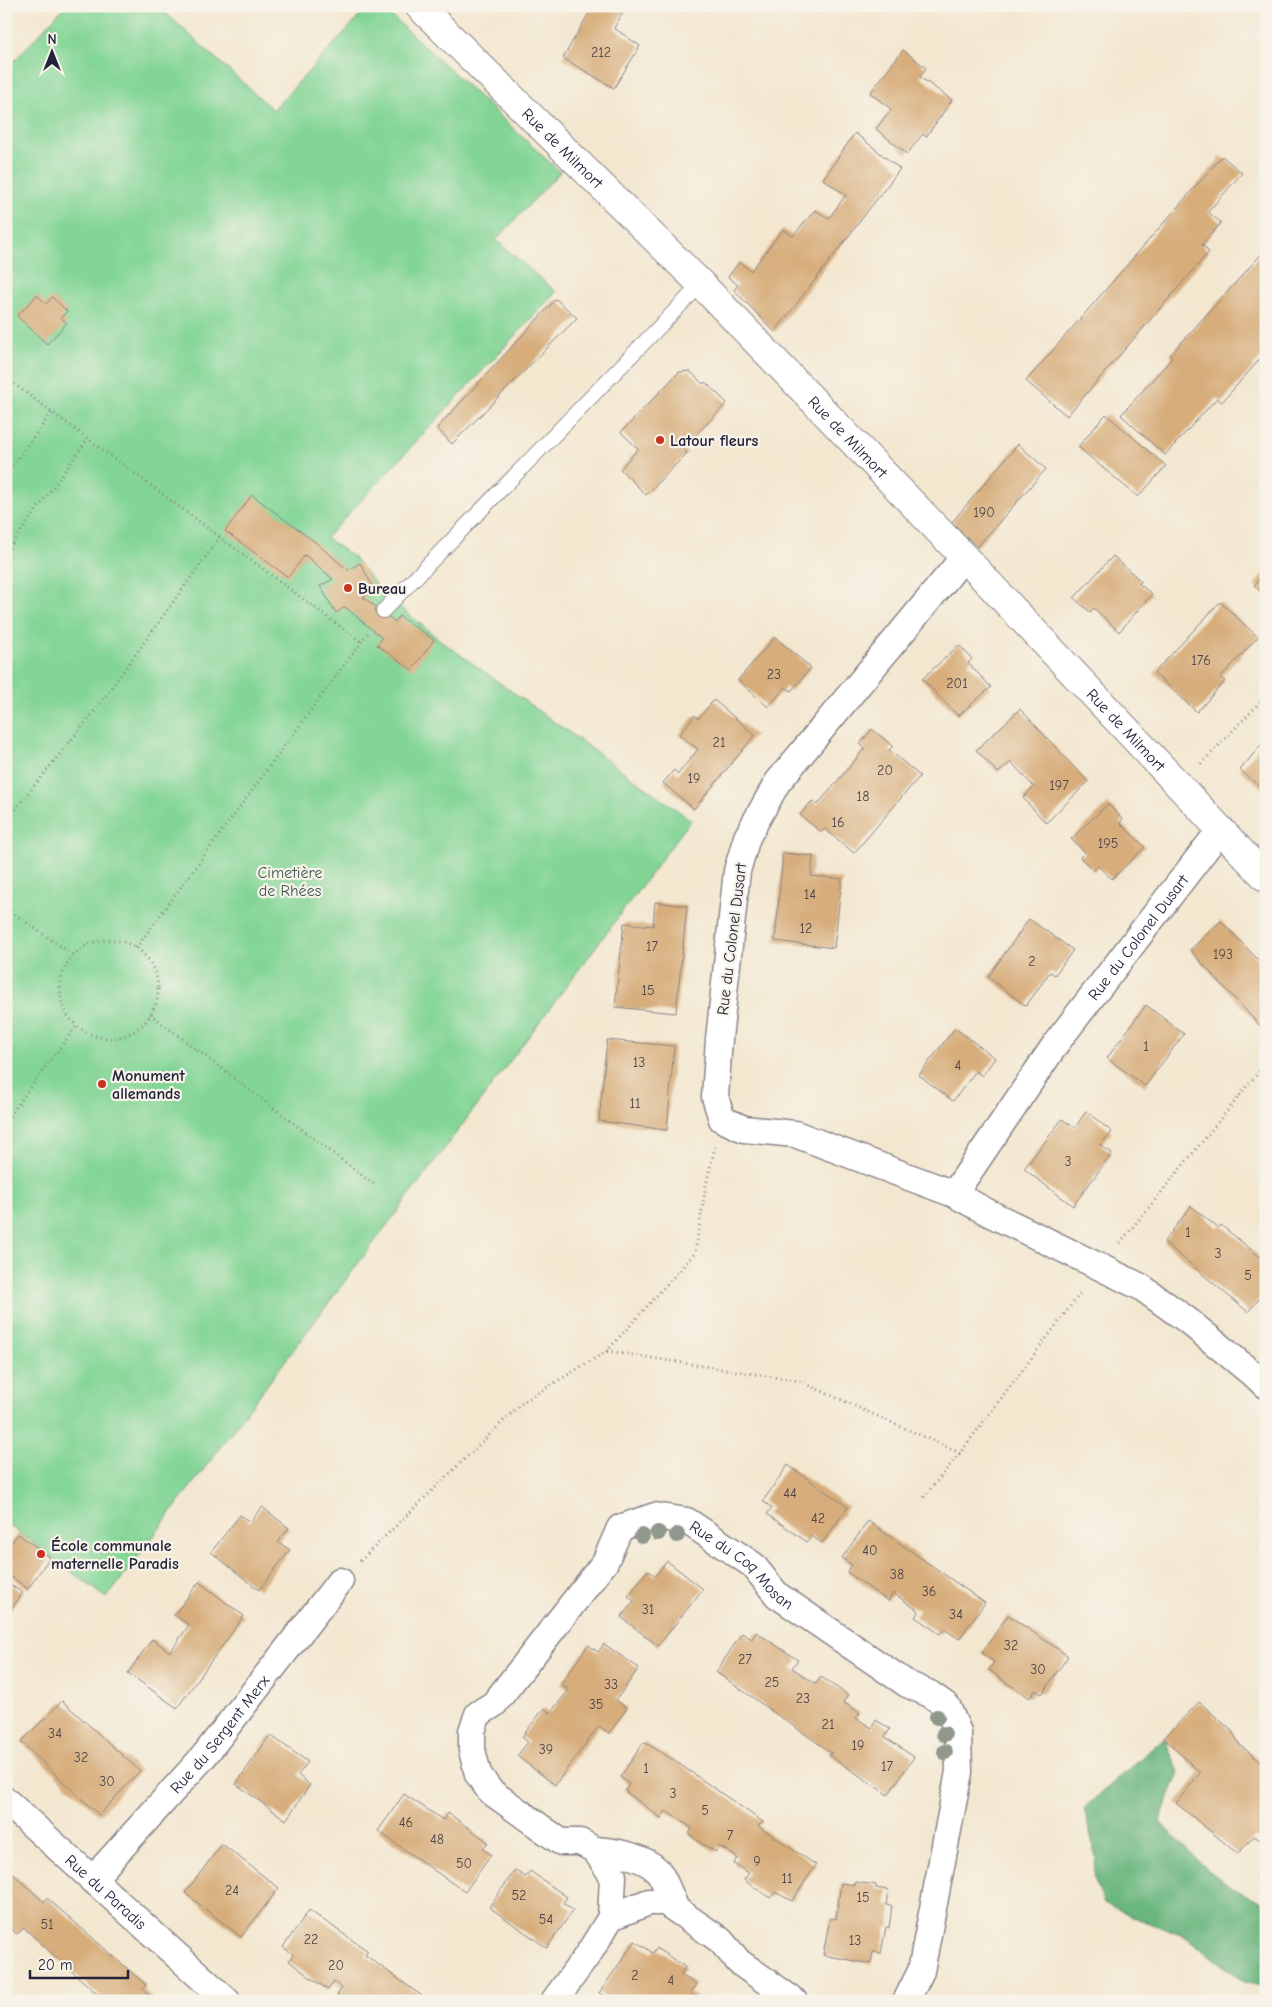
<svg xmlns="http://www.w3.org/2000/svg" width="1272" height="2007" viewBox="0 0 1272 2007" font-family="'Comic Neue',sans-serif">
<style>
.green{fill:#83d596;stroke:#527c68}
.forest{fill:#6ab67f;stroke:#466c5d}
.building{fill:#d7ad7b}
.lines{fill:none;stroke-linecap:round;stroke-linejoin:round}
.lane-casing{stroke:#8a8486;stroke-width:16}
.street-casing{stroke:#8a8486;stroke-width:29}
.secondary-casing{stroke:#8a8486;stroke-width:30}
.path{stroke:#8a8486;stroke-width:3;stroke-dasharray:1 4;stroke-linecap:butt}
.lane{stroke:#fff;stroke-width:14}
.street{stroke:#fff;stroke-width:26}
.secondary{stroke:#fff;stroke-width:28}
.tree{fill:#90988d}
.poi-dot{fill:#c8321e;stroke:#f7f3e8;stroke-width:2}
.labels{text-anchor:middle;stroke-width:4.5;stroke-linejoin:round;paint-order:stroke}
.number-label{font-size:14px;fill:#4f454b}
.street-label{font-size:16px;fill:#22223b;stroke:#f7f3e8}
.poi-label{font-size:16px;font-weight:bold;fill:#22223b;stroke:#f7f3e8;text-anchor:start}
.park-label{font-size:16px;fill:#3f5856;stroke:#f7f3e8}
</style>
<rect width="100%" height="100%" fill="#f7f3e8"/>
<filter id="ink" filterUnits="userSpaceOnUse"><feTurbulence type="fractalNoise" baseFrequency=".02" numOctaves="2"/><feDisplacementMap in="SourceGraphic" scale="10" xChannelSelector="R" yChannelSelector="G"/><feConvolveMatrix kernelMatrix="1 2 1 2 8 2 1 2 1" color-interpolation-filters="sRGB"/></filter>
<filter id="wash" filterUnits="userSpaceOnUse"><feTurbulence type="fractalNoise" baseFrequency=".0096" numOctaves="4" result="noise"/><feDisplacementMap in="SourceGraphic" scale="20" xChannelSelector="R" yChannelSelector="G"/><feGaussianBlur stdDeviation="1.12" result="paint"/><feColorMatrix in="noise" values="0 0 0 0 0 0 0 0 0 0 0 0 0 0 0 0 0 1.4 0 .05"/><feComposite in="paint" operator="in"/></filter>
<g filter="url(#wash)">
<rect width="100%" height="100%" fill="#f3e7d0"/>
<polygon class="green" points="65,6 163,6 161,9 273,110 369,6 381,6 560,172 496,240 556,292 326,538 353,557 382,592 437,638 691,820 107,1598 6,1523 6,70"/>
<polygon class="forest" points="1164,1738 1179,1772 1159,1822 1208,1870 1231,1887 1266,1905 1266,1984 1262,1986 1244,1982 1186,1937 1141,1920 1104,1903 1094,1878 1096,1858 1084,1808"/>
<g id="blocks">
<g class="building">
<polygon points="593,6 627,6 614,28 640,46 614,88 563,58"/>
<polygon points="903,50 926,68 920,77 952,100 926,137 923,134 907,154 876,129 891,109 870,93"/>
<polygon points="855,133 900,169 775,332 734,290 738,285 728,277 739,262 751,271 783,229 793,236 815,210 829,218 846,195 823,179"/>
<polygon points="1222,156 1242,173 1208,212 1221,223 1202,245 1209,252 1067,416 1026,381"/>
<polygon points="1266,249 1266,352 1222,402 1217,398 1165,455 1121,415 1172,358 1170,355"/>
<polygon points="37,295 46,304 52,297 67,311 61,318 67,323 47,344 17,316"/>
<polygon points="556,299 577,318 452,444 437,428"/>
<polygon points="690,371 703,384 705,382 727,403 683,448 687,453 646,495 620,469 638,449 621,432 679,372"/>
<polygon points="1106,414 1166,466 1138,497 1078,447"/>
<polygon points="1018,444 1046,469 977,547 952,522"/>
<polygon points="252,495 315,542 348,570 360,563 375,590 363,597 395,622 399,616 434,640 412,670 377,645 382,638 345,607 336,613 320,586 333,579 305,555 288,577 225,531"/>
<polygon points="1113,556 1141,581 1139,584 1152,594 1119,632 1094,608 1090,612 1074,598"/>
<polygon points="1266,572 1266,596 1254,585"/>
<polygon points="1220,602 1258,637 1220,678 1225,681 1197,712 1154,673"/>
<polygon points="775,637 811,668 791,691 786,687 768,707 738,680"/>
<polygon points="959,645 972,659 968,663 991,687 958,716 922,679"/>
<polygon points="714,700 755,735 694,809 663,783 674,770 678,774 698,749 679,735 695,715 698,719"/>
<polygon points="1020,709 1088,782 1046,823 1023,798 1034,787 1011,762 998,773 976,750"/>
<polygon points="872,729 893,746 889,750 920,776 854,853 825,829 821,832 800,815 812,801 817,805 830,790 865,748 860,744"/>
<polygon points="1266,739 1266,792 1240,770"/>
<polygon points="1108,804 1123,819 1120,823 1145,847 1112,879 1098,866 1094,871 1080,857 1085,852 1071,839"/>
<polygon points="783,853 813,856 811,876 842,879 834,948 775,941"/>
<polygon points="655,902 687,906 676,1013 615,1007 624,923 653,926"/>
<polygon points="1029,919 1073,950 1055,975 1050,972 1026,1006 988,977"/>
<polygon points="1221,921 1266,968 1266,1020 1260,1026 1190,950"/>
<polygon points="1146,1005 1184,1034 1145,1086 1107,1058"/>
<polygon points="955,1028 995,1058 982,1076 976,1071 953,1101 919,1075"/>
<polygon points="607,1040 674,1046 667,1130 599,1121"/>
<polygon points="1086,1111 1112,1132 1100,1145 1112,1153 1073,1206 1024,1169 1062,1119 1075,1128"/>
<polygon points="1191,1206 1218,1228 1221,1225 1266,1262 1266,1291 1248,1312 1164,1242"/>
<polygon points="788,1465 848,1507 822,1543 811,1536 807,1542 767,1514 772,1508 763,1501"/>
<polygon points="262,1507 289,1528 278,1542 290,1550 259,1590 211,1552 240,1515 250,1522"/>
<polygon points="868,1521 985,1603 959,1639 944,1629 940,1634 915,1617 919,1611 893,1593 888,1601 847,1572 852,1565 842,1558"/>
<polygon points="18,1534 50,1557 28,1589 6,1573 6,1550"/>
<polygon points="667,1561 703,1589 658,1646 621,1617 634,1601 628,1596 648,1570 655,1576"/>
<polygon points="6,1582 23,1593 6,1616"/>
<polygon points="199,1582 244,1616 177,1708 128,1673 152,1639 170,1652 189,1625 174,1615"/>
<polygon points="1008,1615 1068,1656 1042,1694 1035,1690 1030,1698 1007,1683 989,1670 994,1662 982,1653"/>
<polygon points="756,1632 798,1660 792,1668 816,1684 821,1677 848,1695 843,1702 860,1713 856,1718 872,1728 876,1720 890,1729 885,1737 914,1757 888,1795 829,1755 832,1753 716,1672 742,1633 752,1639"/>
<polygon points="604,1644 639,1668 616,1700 627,1708 609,1733 599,1726 555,1785 517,1756 528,1742 522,1737 544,1708 550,1713 569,1690 561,1684 588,1645 598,1652"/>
<polygon points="62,1701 140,1771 99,1815 21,1742"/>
<polygon points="1199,1702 1232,1731 1240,1745 1266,1766 1266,1844 1254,1836 1238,1854 1176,1803 1200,1773 1164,1738"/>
<polygon points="270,1735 308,1762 298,1775 310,1785 286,1820 236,1784"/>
<polygon points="644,1742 672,1759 763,1822 758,1826 816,1865 792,1901 775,1892 770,1898 758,1890 744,1880 749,1873 734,1864 737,1857 719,1846 716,1852 702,1844 689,1834 692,1828 666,1811 661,1818 625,1791 629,1784 620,1777"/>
<polygon points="404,1794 443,1820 448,1813 488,1842 483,1849 491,1855 465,1892 378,1831"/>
<polygon points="222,1844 279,1888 241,1937 185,1893"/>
<polygon points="515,1870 525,1877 530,1871 567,1897 563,1903 573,1910 547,1948 489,1907"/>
<polygon points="11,1872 44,1902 47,1898 146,1985 143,1989 155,2001 105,2001 24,1928 17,1934 6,1925 6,1877"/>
<polygon points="855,1882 876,1885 876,1888 888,1890 886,1905 892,1906 889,1928 886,1927 881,1953 873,1952 871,1964 823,1955 830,1918 836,1919 841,1883 854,1885"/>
<polygon points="309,1910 368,1951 365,1955 429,2001 345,2001 337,1995 342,1988 334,1982 328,1990 307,1975 289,1961 293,1954 283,1947"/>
<polygon points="635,1941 653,1953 656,1948 685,1967 681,1975 696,1984 690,1993 702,2001 611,2001 599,1993"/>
</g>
</g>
</g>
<g filter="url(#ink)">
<use href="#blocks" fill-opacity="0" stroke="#8a8486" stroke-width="1"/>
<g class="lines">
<g class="lane-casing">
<polyline id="lane" points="383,611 701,284"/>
</g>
<g class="street-casing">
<g id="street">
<polyline points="964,557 777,783 747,837 737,871 719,1039 715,1097 722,1119 744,1129 795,1134 954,1194 989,1213 1141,1287 1187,1320 1266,1385"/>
<path id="s1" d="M954,1194L1057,1042L1221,829"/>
<path id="s2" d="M6,1801L227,2001"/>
<path d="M595,1850C614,1851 643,1856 657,1870C664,1877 671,1899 676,1909"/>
<path id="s3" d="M92,1880L204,1756L340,1581"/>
<path id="s4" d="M611,1917L613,1876L595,1850L580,1842H561L490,1791L478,1774L472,1750V1731L478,1714L494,1704L605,1562L620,1528L655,1516L687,1521L753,1565L777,1595L907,1684L930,1694L947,1706L958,1732L959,1772L921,1971L906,2001"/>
<polyline points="554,2001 589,1953 611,1917 649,1902 665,1902 720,1940 739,1962 794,2001"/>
</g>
</g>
<g class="secondary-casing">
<g id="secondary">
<path id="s5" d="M419,6L701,284L964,557L1266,878"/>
</g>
</g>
<g class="path">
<polyline points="6,378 361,642"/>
<polyline points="6,474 52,412"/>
<polyline points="6,552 88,439"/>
<polyline points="1201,764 1266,696"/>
<polyline points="6,821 97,708 220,537"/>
<polyline points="6,908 73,955"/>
<circle cx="109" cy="989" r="49"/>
<polyline points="136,948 370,630"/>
<polyline points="150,1014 376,1186"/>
<polyline points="6,1120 77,1025"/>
<polyline points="1120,1243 1266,1063"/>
<polyline points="607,1351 799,1381 960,1453"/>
<polyline points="924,1497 960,1453 1082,1291"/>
<polyline points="360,1561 523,1402 607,1351 695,1253 706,1185 715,1147"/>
</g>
<use href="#lane" class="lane"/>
<use href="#street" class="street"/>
<use href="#secondary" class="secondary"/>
</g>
<g class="tree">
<circle cx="658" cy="1533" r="8"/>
<circle cx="677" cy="1535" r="8"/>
<circle cx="642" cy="1536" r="8"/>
<circle cx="937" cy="1717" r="8"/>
<circle cx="944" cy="1734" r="8"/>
<circle cx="945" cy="1752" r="8"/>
</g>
</g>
<g class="poi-dot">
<circle cx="660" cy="440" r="5"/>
<circle cx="348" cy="588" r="5"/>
<circle cx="102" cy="1084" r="5"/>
<circle cx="41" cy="1554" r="5"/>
</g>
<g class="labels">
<g class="number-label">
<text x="601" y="57">212</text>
<text x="984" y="517">190</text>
<text x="1201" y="665">176</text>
<text x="774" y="679">23</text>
<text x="957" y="688">201</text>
<text x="719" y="747">21</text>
<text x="885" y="775">20</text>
<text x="694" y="783">19</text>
<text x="1059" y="790">197</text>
<text x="863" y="801">18</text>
<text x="838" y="827">16</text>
<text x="1108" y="848">195</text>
<text x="810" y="899">14</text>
<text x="806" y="933">12</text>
<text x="652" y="951">17</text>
<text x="1223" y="959">193</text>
<text x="1032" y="966">2</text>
<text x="648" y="995">15</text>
<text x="1146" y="1051">1</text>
<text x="639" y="1067">13</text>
<text x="958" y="1070">4</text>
<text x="635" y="1108">11</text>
<text x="1068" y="1166">3</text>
<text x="1188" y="1237">1</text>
<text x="1218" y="1258">3</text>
<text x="1248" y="1280">5</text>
<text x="790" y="1498">44</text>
<text x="818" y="1523">42</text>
<text x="870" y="1555">40</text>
<text x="897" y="1579">38</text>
<text x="929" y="1596">36</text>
<text x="648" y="1614">31</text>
<text x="956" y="1619">34</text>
<text x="1011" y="1650">32</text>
<text x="745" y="1664">27</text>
<text x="1038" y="1674">30</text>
<text x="772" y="1687">25</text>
<text x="611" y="1689">33</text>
<text x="803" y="1703">23</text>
<text x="596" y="1709">35</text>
<text x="828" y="1729">21</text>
<text x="55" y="1738">34</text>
<text x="858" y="1750">19</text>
<text x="546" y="1754">39</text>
<text x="81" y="1762">32</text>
<text x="887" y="1771">17</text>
<text x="646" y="1773">1</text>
<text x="107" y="1786">30</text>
<text x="673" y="1798">3</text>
<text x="705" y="1815">5</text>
<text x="406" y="1827">46</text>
<text x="730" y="1840">7</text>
<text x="437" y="1844">48</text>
<text x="757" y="1866">9</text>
<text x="464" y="1868">50</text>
<text x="787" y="1883">11</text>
<text x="232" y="1895">24</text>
<text x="519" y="1900">52</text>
<text x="863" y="1902">15</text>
<text x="546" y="1924">54</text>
<text x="47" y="1929">51</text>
<text x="311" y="1944">22</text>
<text x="855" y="1945">13</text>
<text x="336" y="1970">20</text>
<text x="635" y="1980">2</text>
<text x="671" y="1985">4</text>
</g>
<g class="street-label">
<text dy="6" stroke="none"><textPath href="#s5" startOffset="202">Rue de Milmort</textPath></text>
<text dy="6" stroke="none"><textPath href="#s5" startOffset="608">Rue de Milmort</textPath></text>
<text dy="6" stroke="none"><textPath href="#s5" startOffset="1012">Rue de Milmort</textPath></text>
<text dy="6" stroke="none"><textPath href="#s1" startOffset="316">Rue du Colonel Dusart</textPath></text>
<text transform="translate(731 939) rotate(-83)" y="6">Rue du Colonel Dusart</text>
<text dy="6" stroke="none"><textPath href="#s4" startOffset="655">Rue du Coq Mosan</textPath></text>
<text dy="6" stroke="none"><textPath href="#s3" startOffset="194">Rue du Sergent Merx</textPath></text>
<text dy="6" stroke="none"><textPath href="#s2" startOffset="135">Rue du Paradis</textPath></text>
</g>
<g class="poi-label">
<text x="670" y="446">Latour fleurs</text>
<text x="358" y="594">Bureau</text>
<text x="112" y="1081">Monument<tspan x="112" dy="18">allemands</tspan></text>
<text x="51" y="1551">École communale<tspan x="51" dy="18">maternelle Paradis</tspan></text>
</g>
<g class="park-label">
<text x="290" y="878">Cimetière<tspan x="290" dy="18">de Rhées</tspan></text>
</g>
</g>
<rect width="1272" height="2007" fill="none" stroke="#f7f3e8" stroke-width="25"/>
<g transform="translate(52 52)" stroke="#f7f3e8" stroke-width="4" paint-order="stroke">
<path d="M0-4L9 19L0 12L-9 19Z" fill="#22223b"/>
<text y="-8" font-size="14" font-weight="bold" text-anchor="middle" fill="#22223b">N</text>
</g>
<path d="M30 1970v8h98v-8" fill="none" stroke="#22223b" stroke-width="2.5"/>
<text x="38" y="1970" font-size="15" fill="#22223b" stroke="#f7f3e8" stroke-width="4" paint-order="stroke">20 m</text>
</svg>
